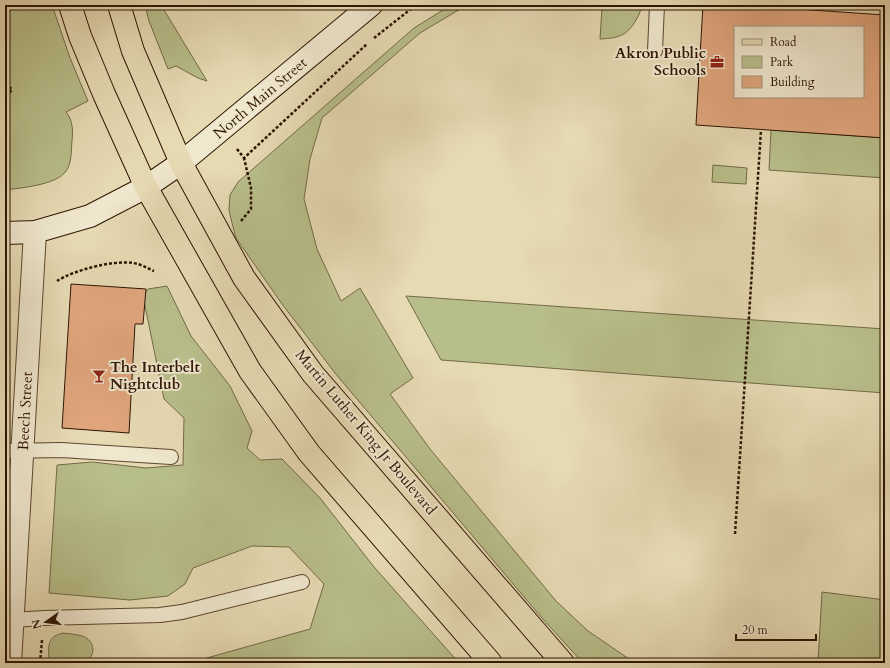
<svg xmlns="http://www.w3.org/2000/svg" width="890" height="668" viewBox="0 0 890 668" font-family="Cardo,serif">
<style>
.green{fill:#b8be8a;stroke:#736a46}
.building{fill:#e0a57d;stroke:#2e1503;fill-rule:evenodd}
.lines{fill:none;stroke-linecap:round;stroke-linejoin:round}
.service-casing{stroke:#5c462f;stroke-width:16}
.minor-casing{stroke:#5c462f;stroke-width:24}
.secondary-casing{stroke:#2e1503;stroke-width:24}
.primary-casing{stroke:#2e1503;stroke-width:24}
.path{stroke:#2e1503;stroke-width:2.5;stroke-dasharray:3 2;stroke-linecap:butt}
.service{stroke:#efe7ce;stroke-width:14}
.minor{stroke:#efe7ce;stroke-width:22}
.secondary{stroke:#efe7ce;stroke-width:22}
.primary{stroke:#e6dab3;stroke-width:22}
.labels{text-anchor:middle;stroke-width:4;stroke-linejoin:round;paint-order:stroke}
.poi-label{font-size:15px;font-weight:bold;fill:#2e1503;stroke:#efe7ce;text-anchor:end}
.street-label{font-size:15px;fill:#2e1503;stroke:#efe7ce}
</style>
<rect width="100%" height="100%" fill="#e6dab3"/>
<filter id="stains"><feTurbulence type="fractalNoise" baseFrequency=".005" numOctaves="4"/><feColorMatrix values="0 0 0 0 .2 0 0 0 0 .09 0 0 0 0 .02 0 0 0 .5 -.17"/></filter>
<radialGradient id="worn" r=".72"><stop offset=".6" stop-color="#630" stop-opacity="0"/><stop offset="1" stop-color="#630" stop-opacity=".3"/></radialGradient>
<g class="green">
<path d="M5,5H52L70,58L88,101L66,112C73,120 73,131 72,141C71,151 72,163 66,171C57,185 20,188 5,190Z"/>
<polygon points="145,5 161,5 207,81 198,78 176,66 168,69 149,21"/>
<polygon points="451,5 467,5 420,33 322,118 310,159 304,199 317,249 341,301 360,288 413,378 390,394 430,449 556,601 588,631 635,663 583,663 541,617 335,373 282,304 236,238 232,223 229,210 230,195 238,182 414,28"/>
<path d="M578,5H641C641,11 639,15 636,20C627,36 618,38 600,39L602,7Z"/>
<polygon points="771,130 885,138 885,178 769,170"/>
<polygon points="713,165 747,168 746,184 712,182"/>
<polygon points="167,286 191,336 230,386 252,431 247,448 260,460 282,459 320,498 374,567 459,663 189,663 310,629 324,584 289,547 252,546 193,568 185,584 168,596 130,600 49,593 57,465 92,462 146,468 183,465 184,418 164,399 143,296 148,289"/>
<polygon points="406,296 885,329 885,393 441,360"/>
<polygon points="822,592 885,600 885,663 818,663"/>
<path d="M63,633C69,634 76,634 82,636C96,641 96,655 85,663H49C49,649 45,637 63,633Z"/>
</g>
<g class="building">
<path d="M703,5H738L885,15V138L696,125ZM735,27H863V97H735Z"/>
<polygon points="71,284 146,289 143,324 135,324 129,433 62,428"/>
</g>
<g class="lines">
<g class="service-casing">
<g id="service">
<polyline points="655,51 657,5"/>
<polyline points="5,451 61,450 171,457"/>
<polyline points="13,620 44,618 160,615 182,612 302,582"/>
</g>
</g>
<g class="minor-casing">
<polyline id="minor" points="10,663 35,232"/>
</g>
<g class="secondary-casing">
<polyline id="secondary" points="5,233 35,232 90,216 146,187 181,163 371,5"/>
</g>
<g class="primary-casing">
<g id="primary">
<polyline points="70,5 80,36 104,94 146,187 250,371 309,453 491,663"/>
<polyline points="119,5 133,51 181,163 244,278 313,374 563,663"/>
</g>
</g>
<g class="path">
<polyline points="374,38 416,5"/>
<polyline points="5,84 12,89 5,100"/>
<polyline points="237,149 244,158 367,44"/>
<polyline points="241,221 251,209 251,188 244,158"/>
<path d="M57,281C74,270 113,260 133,263C141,264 147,268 154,271"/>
<polyline points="735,534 761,130"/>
<polyline points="40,663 42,640"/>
</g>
<use href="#service" class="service"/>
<use href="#minor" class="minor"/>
<use href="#secondary" class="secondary"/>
<use href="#primary" class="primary"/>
</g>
<defs>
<g id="office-bare" transform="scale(1.08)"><path d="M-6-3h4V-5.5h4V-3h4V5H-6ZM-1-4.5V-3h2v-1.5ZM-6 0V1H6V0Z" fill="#8f2418" stroke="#efe7ce" stroke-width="2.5" paint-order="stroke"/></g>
<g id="bar-bare" transform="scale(1.08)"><path d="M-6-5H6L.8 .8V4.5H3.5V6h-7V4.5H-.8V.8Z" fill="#8f2418" stroke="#efe7ce" stroke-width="2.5" paint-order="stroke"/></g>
</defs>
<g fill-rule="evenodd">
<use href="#office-bare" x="717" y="62"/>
<use href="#bar-bare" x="99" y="376"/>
</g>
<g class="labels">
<g class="poi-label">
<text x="706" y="58">Akron Public<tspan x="706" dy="17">Schools</tspan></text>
<text x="110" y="372" text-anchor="start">The Interbelt<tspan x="110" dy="17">Nightclub</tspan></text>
</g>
<g class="street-label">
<text transform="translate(260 98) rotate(-40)" y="5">North Main Street</text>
<text transform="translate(25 411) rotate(-87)" y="5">Beech Street</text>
<text transform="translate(366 432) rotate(50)" y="5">Martin Luther King Jr Boulevard</text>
</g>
</g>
<rect width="890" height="668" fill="none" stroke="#e6dab3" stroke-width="20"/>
<rect x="6" y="6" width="878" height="656" fill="none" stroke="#2e1503" stroke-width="2"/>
<rect x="10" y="10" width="870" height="648" fill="none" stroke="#2e1503"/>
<rect x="734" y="26" width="130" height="72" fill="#efe7ce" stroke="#a2937d"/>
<rect x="742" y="39" width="20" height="6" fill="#e6dab3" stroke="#a2937d"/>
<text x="770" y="46" font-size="12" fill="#2e1503">Road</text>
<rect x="742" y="56" width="20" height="12" fill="#b8be8a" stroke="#a2937d"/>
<text x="770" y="66" font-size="12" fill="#2e1503">Park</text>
<rect x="742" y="76" width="20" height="12" fill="#e0a57d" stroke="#a2937d"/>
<text x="770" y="86" font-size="12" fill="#2e1503">Building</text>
<g transform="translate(46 622) rotate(256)" stroke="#efe7ce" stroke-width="3" paint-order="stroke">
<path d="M0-3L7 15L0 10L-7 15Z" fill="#2e1503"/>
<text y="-6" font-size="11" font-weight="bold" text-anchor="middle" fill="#2e1503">N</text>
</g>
<path d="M736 634v6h80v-6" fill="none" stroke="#2e1503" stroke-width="2"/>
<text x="742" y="634" font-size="12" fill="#2e1503" stroke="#efe7ce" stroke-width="3" paint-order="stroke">20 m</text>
<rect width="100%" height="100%" filter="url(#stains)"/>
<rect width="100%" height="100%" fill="url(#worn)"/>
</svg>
